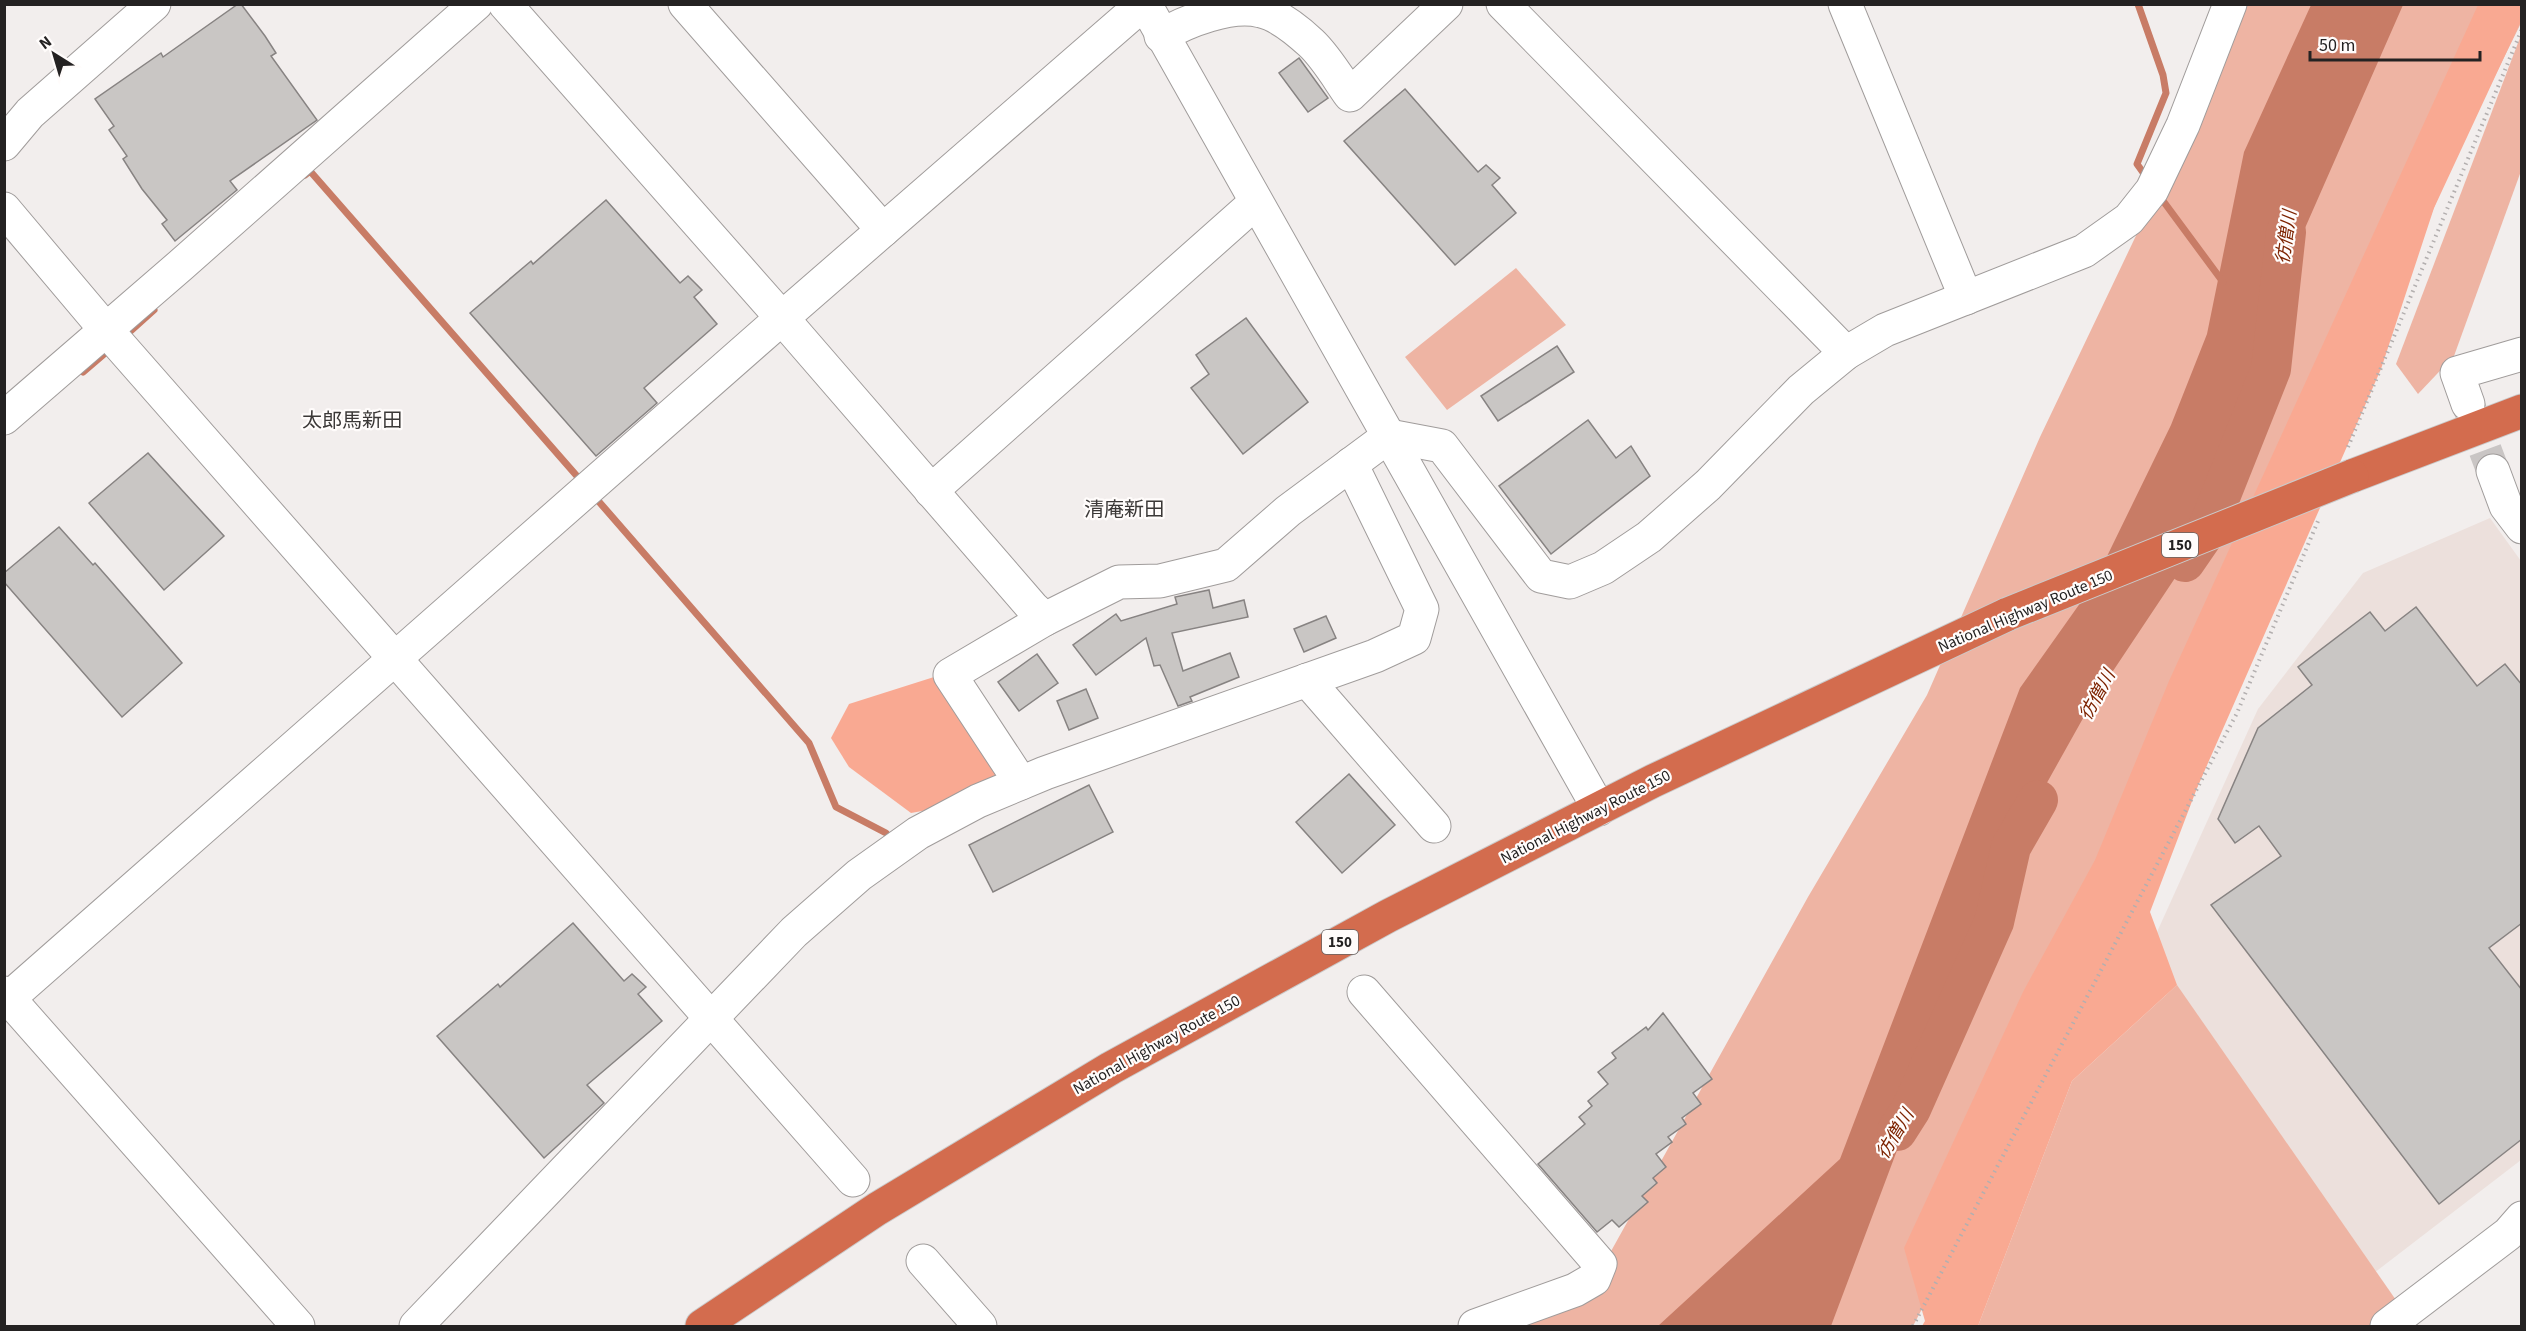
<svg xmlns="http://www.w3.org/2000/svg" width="2526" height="1331" viewBox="0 0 2526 1331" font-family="'Source Sans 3','Noto Sans JP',sans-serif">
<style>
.built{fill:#ece0dc}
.green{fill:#eeb4a3}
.forest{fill:#f9a992}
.water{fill:#c87c66}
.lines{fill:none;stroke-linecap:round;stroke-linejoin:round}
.stream{stroke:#c87c66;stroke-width:7}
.river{stroke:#c87c66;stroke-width:40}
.building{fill:#c9c6c4;stroke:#878382;stroke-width:1.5}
.minor-tunnel{stroke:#c9c5c4;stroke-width:33;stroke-dasharray:33 16;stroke-linecap:butt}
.minor-casing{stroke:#a09c9b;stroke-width:35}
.highway-casing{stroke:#cacaca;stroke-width:35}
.path{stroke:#b3afaf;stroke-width:4;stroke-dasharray:1.5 4.5;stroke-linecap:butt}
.minor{stroke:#fff;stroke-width:33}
.highway{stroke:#d36c4e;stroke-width:33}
.highway-bridge-casing{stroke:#cacaca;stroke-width:35;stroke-linecap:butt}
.highway-bridge{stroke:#d36c4e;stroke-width:33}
.labels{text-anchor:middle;stroke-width:4.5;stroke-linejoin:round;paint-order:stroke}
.shield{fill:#fffcfb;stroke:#666363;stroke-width:1.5}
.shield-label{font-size:15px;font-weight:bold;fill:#242222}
.street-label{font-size:16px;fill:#242222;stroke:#fffcfb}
.water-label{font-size:18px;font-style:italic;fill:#7d2301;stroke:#fffcfb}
.quarter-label{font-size:20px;fill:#3b3837;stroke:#fffcfb}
</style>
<rect width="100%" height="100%" fill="#f2eeed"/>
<polygon class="built" points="2490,518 2521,561 2521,1160 2374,1273 2143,963 2258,709 2363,573"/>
<g class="green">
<polygon points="2246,5 2521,5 2521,23 2453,161 2197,788 1913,1326 1497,1326 1605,1262 1808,897 1927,695 2040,437"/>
<polygon points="2521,35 2521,171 2454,356 2418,394 2396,364"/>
<polygon points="1516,268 1566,325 1447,410 1405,357"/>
<polygon points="2177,985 2414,1326 1978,1326 2072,1081"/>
</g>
<g class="forest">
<polygon points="2478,5 2521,5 2521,21 2434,208 2381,369 2197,788 2150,912 2177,985 2072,1081 1978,1326 1922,1326 1925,1321 1904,1248 2023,992 2095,860 2169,681"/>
<polygon points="934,677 1021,783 978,801 911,813 849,767 831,738 849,704"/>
</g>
<polygon class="water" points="2311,5 2403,5 2280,285 2207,530 2091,704 2011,847 1831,1326 1658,1326 1840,1159 2020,688 2093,585 2171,425 2207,334 2244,152"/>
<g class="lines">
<g class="stream">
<polyline points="2138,4 2163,75 2166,93 2137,164 2147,178"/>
<polyline points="305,175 310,171 583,483"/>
<polyline points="2158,194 2223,282"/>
<polyline points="2260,332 2273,349"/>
<polyline points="124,337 154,310"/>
<polyline points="83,372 111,348"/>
<polyline points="594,496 809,743 836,807 886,833"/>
</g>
<g class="river">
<polyline points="2185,562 2207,530 2271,369 2286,232"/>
<polyline points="1897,1131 1911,1109 1994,922 2011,847 2038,800"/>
</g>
</g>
<g class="building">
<polygon points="238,4 241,4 265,36 276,53 271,56 317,120 230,181 237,190 175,241 162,224 167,220 142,189 123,159 127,156 109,130 114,126 95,99 161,53 163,57"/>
<polygon points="1299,58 1328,98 1308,112 1279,73"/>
<polygon points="1405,89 1478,172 1486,165 1500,178 1492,185 1516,213 1455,265 1344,141"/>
<polygon points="606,200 680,283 688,276 702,290 694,297 717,324 644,388 657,403 596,456 470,313 531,261 533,264"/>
<polygon points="1246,318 1308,402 1243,454 1191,388 1209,374 1196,355"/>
<polygon points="1557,346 1574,372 1498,421 1481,396"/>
<polygon points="1588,420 1616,458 1631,446 1650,476 1551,554 1499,486"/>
<polygon points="148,453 224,536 164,590 89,503"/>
<polygon points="59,527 93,565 95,563 109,579 182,663 122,717 4,582 4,573"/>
<polygon points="1209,590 1213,608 1244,600 1248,617 1172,633 1183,671 1230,653 1239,677 1190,697 1192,701 1178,706 1160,665 1154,666 1146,638 1096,675 1073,645 1116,614 1121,621 1177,604 1175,597"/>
<polygon points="2416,607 2477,686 2505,664 2522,685 2522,923 2489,948 2522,990 2522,1139 2439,1204 2211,905 2281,856 2259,826 2235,843 2218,819 2258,728 2312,685 2298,667 2370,612 2385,631"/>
<polygon points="1326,616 1336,638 1304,652 1294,629"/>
<polygon points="1037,654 1058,683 1019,711 998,682"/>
<polygon points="1086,689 1098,718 1069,730 1057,701"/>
<polygon points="1349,774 1395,825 1342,873 1296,822"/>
<polygon points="1089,785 1113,832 993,892 969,845"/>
<polygon points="573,923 624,981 632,974 646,987 638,994 662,1021 587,1085 604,1103 544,1158 437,1036 498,984 500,987"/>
<polygon points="1663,1013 1712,1079 1693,1093 1701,1104 1682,1118 1686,1124 1668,1137 1672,1142 1656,1154 1666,1167 1653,1178 1657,1183 1642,1196 1648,1202 1619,1227 1612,1220 1597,1232 1538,1164 1585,1124 1579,1117 1592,1106 1588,1101 1608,1084 1598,1072 1616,1058 1612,1053 1646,1027 1648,1030"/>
</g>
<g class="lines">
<polyline class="minor-tunnel" points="2468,404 2493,471"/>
<g class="minor-casing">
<g id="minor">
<polyline points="505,4 782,318 1032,607 1045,619"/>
<polyline points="685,4 883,230"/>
<polyline points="1145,4 1599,809"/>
<polyline points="1503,4 1846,353"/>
<polyline points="1845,4 1966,298"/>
<path d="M1161,36C1186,21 1232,3 1261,11C1279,15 1298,31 1311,43C1326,57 1338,78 1350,95L1446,4"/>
<polyline points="4,144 30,113 154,4"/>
<polyline points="4,209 101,324 853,1180"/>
<polyline points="2468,404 2457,373 2522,354"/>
<polyline points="4,418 181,265 476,4"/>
<polyline points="2493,471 2506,506 2522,527"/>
<polyline points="931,491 1255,203"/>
<polyline points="1307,680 1434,826"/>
<polyline points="1021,783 950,675 1045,619 1119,582 1160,581 1226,565 1288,511 1389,436 1442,446 1541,576 1570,582 1603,568 1649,537 1708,485 1801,390 1846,353 1885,330 2084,251 2129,219 2152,190 2183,125 2230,4"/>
<polyline points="1364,992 1600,1264 1594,1279 1575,1290 1475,1326"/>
<polyline points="4,993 298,1326"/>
<polyline points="9,998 782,318 1143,4"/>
<polyline points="923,1261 980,1326"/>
<polyline points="416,1326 794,932 859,875 918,833 978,801 1045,773 1375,656 1414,638 1422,609 1351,464"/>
<polyline points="2387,1326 2508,1234 2522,1218"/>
</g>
</g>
<g class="highway-casing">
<g id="highway">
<polyline points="2352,476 2522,411"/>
<polyline points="702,1326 877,1209 1111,1068 1388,916 1653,781 2008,614"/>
</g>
</g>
<g class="path">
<polyline points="2348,447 2522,29"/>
<polyline points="1913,1326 2237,713 2318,521"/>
</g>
<use href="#minor" class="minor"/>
<use href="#highway" class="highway"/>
<g class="highway-bridge-casing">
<polyline id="highway-bridge" points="2008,614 2352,476"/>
</g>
<use href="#highway-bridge" class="highway-bridge"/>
</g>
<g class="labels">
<g class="shield">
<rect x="2162" y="533" width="36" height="24" rx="4.5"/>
<rect x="1322" y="930" width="36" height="24" rx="4.5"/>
</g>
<g class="shield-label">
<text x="2180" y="550">150</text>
<text x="1340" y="947">150</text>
</g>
<g class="street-label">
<text transform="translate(2025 610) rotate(-23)" y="6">National Highway Route 150</text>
<text transform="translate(1585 816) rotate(-27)" y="6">National Highway Route 150</text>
<text transform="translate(1156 1044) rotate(-29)" y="6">National Highway Route 150</text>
</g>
<g class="water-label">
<text transform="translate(2286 237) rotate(-82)" y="6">彷僧川</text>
<text transform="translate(2097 695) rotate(-61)" y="6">彷僧川</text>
<text transform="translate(1895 1134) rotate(-59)" y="6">彷僧川</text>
</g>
<g class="quarter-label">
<text x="352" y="427">太郎馬新田</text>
<text x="1124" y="516">清庵新田</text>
</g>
</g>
<rect width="2526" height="1331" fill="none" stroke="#242222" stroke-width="12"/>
<g transform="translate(54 54) rotate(323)" stroke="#fffcfb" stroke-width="4.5" paint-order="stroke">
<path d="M0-4.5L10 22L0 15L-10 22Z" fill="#242222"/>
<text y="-9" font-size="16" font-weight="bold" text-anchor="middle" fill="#242222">N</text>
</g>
<path d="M2310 51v9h170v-9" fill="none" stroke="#242222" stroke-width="3"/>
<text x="2319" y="51" font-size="18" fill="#242222" stroke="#fffcfb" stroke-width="4.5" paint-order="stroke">50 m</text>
</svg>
